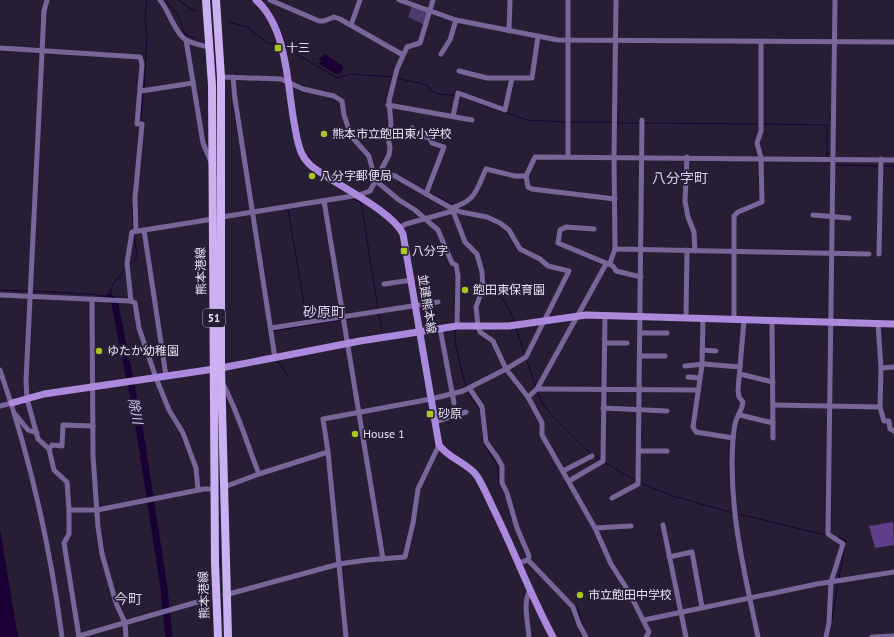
<svg xmlns="http://www.w3.org/2000/svg" width="894" height="637" viewBox="0 0 894 637" font-family="'PT Sans','Noto Sans JP',sans-serif">
<style>
.green{fill:#4f3a6d}
.forest{fill:#5f3e8a}
.water{fill:#1a0034}
.lines{fill:none;stroke-linecap:round;stroke-linejoin:round}
.stream{stroke:#1a0034;stroke-width:1}
.river{stroke:#1a0034;stroke-width:7}
.street{stroke:#796599;stroke-width:5}
.secondary{stroke:#ab8ade;stroke-width:7}
.primary{stroke:#cab1f2;stroke-width:8}
.poi-dot{fill:#a6c821;stroke:#271e35;stroke-width:1.5}
.labels{text-anchor:middle;stroke-width:3.5;stroke-linejoin:round;paint-order:stroke}
.shield{fill:#271e35;stroke:#ada7b9;stroke-width:1}
.shield-label{font-size:11px;font-weight:bold;fill:#e7e2f2}
.poi-label{font-size:12px;fill:#e7e2f2;stroke:#271e35;text-anchor:start}
.street-label{font-size:12px;fill:#e7e2f2;stroke:#271e35}
.water-label{font-size:13px;font-style:italic;fill:#dacbf6;stroke:#271e35}
.quarter-label{font-size:14px;fill:#dacfee;stroke:#271e35}
</style>
<rect width="100%" height="100%" fill="#271e35"/>
<polygon class="green" points="412,6 429,12 425,25 408,17"/>
<polygon class="forest" points="893,522 894,545 875,548 869,526"/>
<g class="water">
<polygon points="325,54 343,66 342,73 336,74 319,64 321,61 319,59"/>
<polygon points="0,530 18,637 0,637"/>
</g>
<g class="lines">
<g class="stream">
<polyline points="164,0 177,13 185,34 197,39"/>
<polyline points="178,0 196,12"/>
<polyline points="228,22 247,27 268,43 278,45"/>
<polyline points="285,47 337,78 351,74 392,77"/>
<polyline points="233,71 238,75"/>
<path d="M397,78L427,85C434,96 444,95 455,95"/>
<polyline points="144,89 147,36 145,17 147,0"/>
<polyline points="323,91 331,93"/>
<polyline points="471,100 500,111"/>
<polyline points="233,106 239,139"/>
<polyline points="505,112 526,120 566,122"/>
<polyline points="141,121 143,93"/>
<polyline points="569,122 612,122"/>
<polyline points="617,123 640,123"/>
<polyline points="643,123 758,124"/>
<polyline points="763,124 827,125 827,158"/>
<polyline points="371,154 374,165"/>
<polyline points="835,165 878,166"/>
<polyline points="883,166 894,166"/>
<polyline points="400,176 425,190"/>
<polyline points="380,181 385,185"/>
<polyline points="428,192 454,205"/>
<polyline points="352,199 361,202 378,309"/>
<polyline points="133,204 133,227"/>
<polyline points="288,210 307,320"/>
<polyline points="270,211 308,206"/>
<polyline points="431,220 438,227"/>
<polyline points="129,265 137,257 134,234"/>
<polyline points="453,265 455,274"/>
<path d="M485,276C487,284 495,290 501,297C507,304 512,313 515,323"/>
<polyline points="0,290 27,291"/>
<polyline points="33,291 90,294 109,297 113,284 126,269"/>
<polyline points="379,314 382,332"/>
<polyline points="345,320 354,318"/>
<polyline points="455,323 455,311"/>
<polyline points="516,328 525,355"/>
<polyline points="455,329 455,342 466,388"/>
<polyline points="272,331 342,320"/>
<polyline points="526,358 536,387"/>
<polyline points="277,360 288,376"/>
<polyline points="537,390 544,406 550,413 591,454"/>
<polyline points="467,391 480,411 484,445 497,464 499,484 505,495"/>
<polyline points="594,456 602,460"/>
<polyline points="604,462 636,481"/>
<polyline points="641,483 673,496 733,513"/>
<polyline points="509,508 512,518"/>
<polyline points="738,514 826,535"/>
<polyline points="839,538 846,540 839,578"/>
<polyline points="523,548 527,558"/>
<polyline points="576,606 586,633"/>
<polyline points="829,637 838,583"/>
</g>
<polyline class="river" points="109,297 114,300 138,420 164,588 169,637"/>
<g class="street">
<polyline points="47,0 44,11 26,381 27,399 38,439 49,449 54,470 67,482 69,510 97,510 204,489 214,489"/>
<path d="M160,0C169,11 175,33 186,40C193,44 203,45 210,48"/>
<polyline points="270,0 319,21 324,21 334,17 340,19 403,55"/>
<polyline points="399,0 456,20 558,40 894,42"/>
<polyline points="351,25 360,0"/>
<polyline points="509,31 510,0"/>
<polyline points="186,40 203,143 211,162"/>
<polyline points="0,48 140,57 142,64 137,124 142,124 135,198 136,231"/>
<polyline points="441,54 450,40 456,20"/>
<polyline points="459,71 487,78 532,78 538,36"/>
<polyline points="221,77 281,79 303,89 334,96 342,101 344,115 351,136 369,156 373,172 377,176"/>
<polyline points="233,77 235,99 275,358"/>
<polyline points="141,91 193,83"/>
<polyline points="388,105 472,120"/>
<polyline points="453,116 458,93 505,110 512,78"/>
<polyline points="412,128 418,135 430,138 432,143 444,147 426,194"/>
<polyline points="568,156 568,0"/>
<polyline points="687,157 685,201 688,217 694,232 695,251"/>
<polyline points="379,172 395,176 451,208 453,211 465,242 477,254 482,272 483,288 476,307 478,326 480,332 493,341 506,369 528,397 542,423 542,435 595,528 611,564 629,592 649,632 646,637"/>
<polyline points="526,176 528,187 532,189 615,199"/>
<polyline points="375,180 399,200 415,210 438,230 452,263 456,265 458,276 457,326"/>
<polyline points="324,201 383,559"/>
<path d="M451,208C476,201 476,191 486,169L515,176H526L535,157L894,160"/>
<polyline points="813,215 849,218"/>
<polyline points="222,217 359,195 370,191 389,155 390,147 388,138 391,124 389,101 397,69 407,47 420,43 433,0"/>
<polyline points="400,227 406,224 453,211"/>
<polyline points="594,229 566,227 560,230 558,243 613,266 616,271 641,277"/>
<polyline points="144,230 166,376"/>
<polyline points="615,249 869,254"/>
<polyline points="879,254 881,159"/>
<polyline points="384,284 412,280"/>
<polyline points="0,295 131,301"/>
<polyline points="92,299 93,456 98,527 102,554 116,603 125,623 126,637"/>
<polyline points="686,318 687,250"/>
<polyline points="703,319 702,365 693,427 696,432 733,438"/>
<polyline points="734,319 734,216 738,212 762,202 761,158 757,143 761,131 761,42"/>
<path d="M744,320L738,390L739,397L743,402C742,409 740,412 737,418C734,423 734,433 733,439C728,507 744,571 758,637"/>
<polyline points="772,321 773,438"/>
<polyline points="878,323 881,368"/>
<polyline points="271,328 438,302"/>
<polyline points="440,328 454,403"/>
<polyline points="640,333 667,333"/>
<polyline points="605,343 627,343"/>
<polyline points="702,350 716,351"/>
<polyline points="641,356 665,356"/>
<polyline points="685,366 704,364 740,367"/>
<path d="M0,370C30,456 50,546 62,637"/>
<polyline points="740,374 773,382"/>
<polyline points="688,377 700,378"/>
<path d="M223,384C238,412 247,444 259,474"/>
<polyline points="470,389 482,407 486,442 497,457 502,466 502,483 507,493 517,528 529,556 528,560"/>
<polyline points="537,389 698,390"/>
<polyline points="528,397 537,389 606,264 610,263 615,249 614,157 616,0"/>
<polyline points="773,405 880,407 884,421 889,421 890,429 894,431"/>
<polyline points="0,406 12,403"/>
<polyline points="880,407 881,368 894,367"/>
<polyline points="603,408 667,411"/>
<polyline points="16,415 28,430 37,433"/>
<polyline points="740,415 773,423"/>
<polyline points="435,422 466,412"/>
<polyline points="49,449 52,445 62,446 63,425 93,426"/>
<polyline points="639,451 667,451"/>
<polyline points="563,471 592,456"/>
<polyline points="569,481 603,461 605,315"/>
<polyline points="224,487 259,474 328,452"/>
<polyline points="198,490 196,468 183,433 169,410 156,378 139,328 135,303 131,301 127,263 132,232 213,219"/>
<polyline points="612,498 638,484 642,120"/>
<polyline points="69,510 69,534 64,543 79,637"/>
<polyline points="663,525 686,637"/>
<polyline points="595,528 631,526"/>
<polyline points="669,557 692,552 702,607"/>
<polyline points="518,563 528,560 573,607 579,624 586,637"/>
<polyline points="225,595 339,564 367,560 405,557 413,523 418,489 439,445"/>
<polyline points="644,620 817,584 894,572"/>
<polyline points="79,636 201,601"/>
<polyline points="346,637 328,452 323,419 431,399 463,391 506,369 526,357 569,271 548,266 540,259 520,249 509,230 500,223 487,217 461,212 451,208"/>
<path d="M529,637C528,623 523,604 529,592"/>
<polyline points="826,637 829,623 831,582 843,544 828,534 835,0"/>
<polyline points="872,637 894,636"/>
</g>
<g class="secondary">
<path d="M256,0C287,27 287,83 294,122C296,132 297,144 302,154C307,165 317,170 326,176C347,190 393,213 403,234L439,445C449,459 468,463 477,476C484,487 489,500 495,512C515,553 531,596 553,637"/>
<polyline points="12,403 44,394 221,368 360,341 457,326 509,326 586,315 894,324"/>
</g>
<g class="primary">
<polyline points="206,0 212,85 215,563 218,637"/>
<polyline points="216,0 221,77 221,368 228,637"/>
</g>
</g>
<g class="poi-dot">
<rect x="274" y="44" width="8" height="8" rx="2"/>
<circle cx="324" cy="134" r="4"/>
<circle cx="312" cy="176" r="4"/>
<rect x="400" y="247" width="8" height="8" rx="2"/>
<circle cx="465" cy="290" r="4"/>
<circle cx="99" cy="351" r="4"/>
<rect x="426" y="410" width="8" height="8" rx="2"/>
<circle cx="355" cy="434" r="4"/>
<circle cx="580" cy="595" r="4"/>
</g>
<g class="labels">
<rect class="shield" x="203" y="309" width="22" height="18" rx="3"/>
<g class="shield-label">
<text x="214" y="322">51</text>
</g>
<g class="poi-label">
<text x="286" y="52">十三</text>
<text x="332" y="138">熊本市立飽田東小学校</text>
<text x="320" y="180">八分字郵便局</text>
<text x="412" y="255">八分字</text>
<text x="473" y="294">飽田東保育園</text>
<text x="107" y="355">ゆたか幼稚園</text>
<text x="438" y="418">砂原</text>
<text x="363" y="438">House 1</text>
<text x="588" y="599">市立飽田中学校</text>
</g>
<g class="street-label">
<text transform="translate(201 271) rotate(-91)" y="4">熊本港線</text>
<text transform="translate(427 304) rotate(81)" y="4">並建熊本線</text>
<text transform="translate(204 595) rotate(-92)" y="4">熊本港線</text>
</g>
<g class="water-label">
<text transform="translate(136 411) rotate(79)" y="5">除川</text>
</g>
<g class="quarter-label">
<text x="680" y="183">八分字町</text>
<text x="324" y="317">砂原町</text>
<text x="128" y="604">今町</text>
</g>
</g>
</svg>
